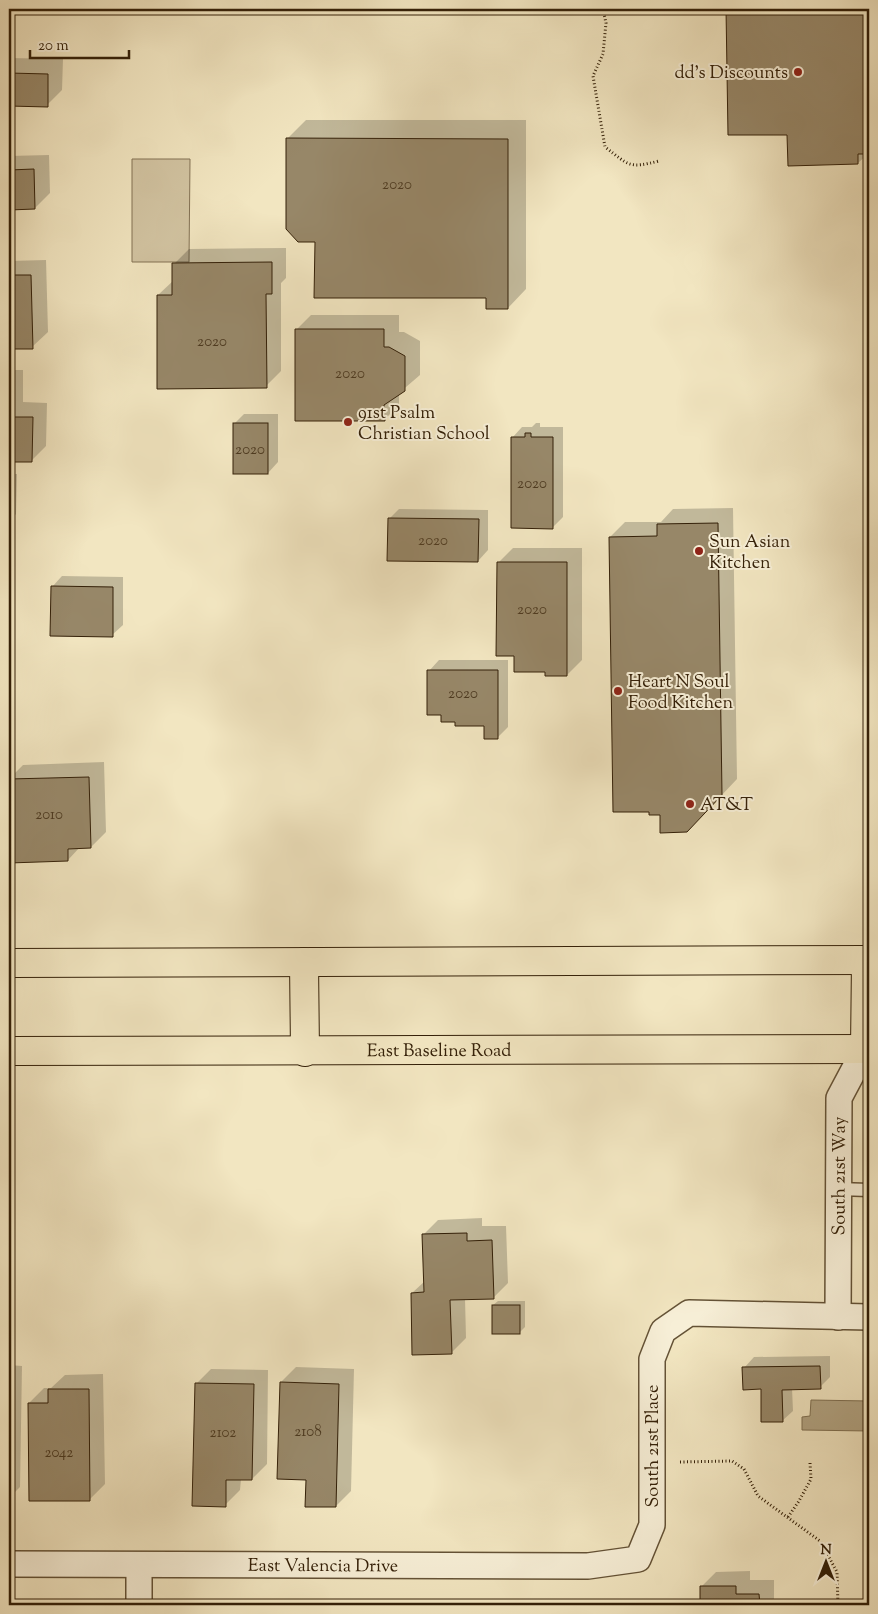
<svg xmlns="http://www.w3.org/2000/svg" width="878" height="1614" viewBox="0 0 878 1614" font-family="'Sorts Mill Goudy',serif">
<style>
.green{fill:#d2c4a2;stroke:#837255}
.water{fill:#b1a382;stroke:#7f6f51}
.shadow{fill:#0003}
.building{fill:#978768;stroke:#342008}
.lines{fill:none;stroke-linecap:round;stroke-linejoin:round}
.service-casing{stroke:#645236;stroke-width:15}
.minor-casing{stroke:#645236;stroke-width:28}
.primary-casing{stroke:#342008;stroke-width:30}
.path{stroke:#342008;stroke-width:3;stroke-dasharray:1 2.5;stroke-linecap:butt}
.service{stroke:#f7efd7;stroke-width:12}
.minor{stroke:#f7efd7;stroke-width:25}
.primary{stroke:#f2e6c1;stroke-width:28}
.poi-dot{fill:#8f2418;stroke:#f7efd7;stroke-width:2}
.labels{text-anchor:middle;stroke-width:4;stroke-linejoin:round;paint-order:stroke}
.number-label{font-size:15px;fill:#4d3a20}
.poi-label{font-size:18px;fill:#342008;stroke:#f7efd7;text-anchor:start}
.street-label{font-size:18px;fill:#342008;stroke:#f7efd7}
</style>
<rect width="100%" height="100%" fill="#f2e6c1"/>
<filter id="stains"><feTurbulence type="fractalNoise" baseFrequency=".004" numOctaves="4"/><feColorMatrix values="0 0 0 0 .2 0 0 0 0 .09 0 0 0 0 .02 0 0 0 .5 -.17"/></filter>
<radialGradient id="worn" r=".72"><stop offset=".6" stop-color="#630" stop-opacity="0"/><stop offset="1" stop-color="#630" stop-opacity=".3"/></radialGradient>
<polygon class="green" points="132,159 190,159 189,262 132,262"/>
<polygon class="water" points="811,1400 869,1401 869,1431 802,1430 802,1417 810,1416"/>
<g class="shadow">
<polygon points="9,9 18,9 13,14 13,18 9,23"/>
<polygon points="727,9 869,9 869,153 858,163 789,133 729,134"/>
<polygon points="9,58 63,59 62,90 47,105 9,105"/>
<polygon points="306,120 526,120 526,289 508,308 488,297 316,241 287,139"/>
<polygon points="49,155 50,193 35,208 9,209 9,156"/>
<polygon points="286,248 286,278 281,283 281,371 266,386 158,295 174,280 174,264 189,249"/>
<polygon points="46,260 48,332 32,347 9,348 9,261"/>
<polygon points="311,315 399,315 399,332 404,332 420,341 420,375 399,393 399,405 384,420 296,330"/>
<polygon points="9,370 23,370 23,402 47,403 46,446 31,461 9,461"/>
<polygon points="244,414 278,414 278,462 268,473 234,424"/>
<polygon points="536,423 540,423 540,427 563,427 563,517 552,528 512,438 522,427 532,427"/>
<polygon points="9,474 17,474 16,514 9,522"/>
<polygon points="733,508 737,779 702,816 661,813 610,537 625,522 661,522 673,509"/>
<polygon points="399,509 488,510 488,550 478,561 389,519"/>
<polygon points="513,548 582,548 582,660 567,675 547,670 515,655 498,563"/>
<polygon points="62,576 123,577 123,625 112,635 52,587"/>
<polygon points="9,585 12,585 11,675 9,677"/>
<polygon points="439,660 508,660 508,727 497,738 485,724 456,721 442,714 429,671"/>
<polygon points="104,762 106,832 91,847 80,847 68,860 10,862 9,779 23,765"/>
<polygon points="482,1218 482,1226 506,1226 508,1283 493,1298 465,1298 466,1338 451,1353 412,1293 425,1281 423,1235 438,1220"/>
<polygon points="498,1301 525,1301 525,1327 520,1332 493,1305"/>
<polygon points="830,1356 830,1377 820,1387 792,1388 793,1411 782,1421 762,1388 744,1368 754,1357"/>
<polygon points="9,1365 22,1366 20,1487 9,1498"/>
<polygon points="296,1367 354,1369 351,1491 336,1506 307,1479 281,1382"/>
<polygon points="211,1369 268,1370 267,1464 252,1479 241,1479 240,1490 225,1505 196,1384"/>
<polygon points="103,1374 105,1484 90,1499 29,1403 44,1388 51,1388 65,1375"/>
<polygon points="750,1571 750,1580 774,1580 774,1605 701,1605 701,1587 716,1572"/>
<polygon points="41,1599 71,1599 71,1605 34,1605"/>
<polygon points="332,1602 363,1602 363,1605 328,1605"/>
<polygon points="231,1603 287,1604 287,1605 229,1605"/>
<polygon points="449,1603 449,1605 385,1605 387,1604"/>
<polygon points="472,1604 523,1605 471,1605"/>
</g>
<g class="building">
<rect x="9" y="9" width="5" height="6"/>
<polygon points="726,9 869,9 869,154 858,154 858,164 788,166 787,135 728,135"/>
<polygon points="9,73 48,74 48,107 9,106"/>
<polygon points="286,138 508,139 508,309 486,309 486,298 314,298 315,242 298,242 286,229"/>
<polygon points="34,169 35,209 9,210 9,170"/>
<polygon points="272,262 272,294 266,294 267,388 157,389 157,295 172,295 172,263"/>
<polygon points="9,275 31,275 33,349 9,349"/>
<polygon points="295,329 384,329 384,347 389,347 405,356 405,391 384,405 385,421 295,421"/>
<polygon points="9,417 33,417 32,462 9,462"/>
<rect x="233" y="423" width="35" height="51"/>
<polygon points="525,433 531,433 531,437 553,437 553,529 511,528 511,437 525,437"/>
<polygon points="388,518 479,519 478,562 387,561"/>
<polygon points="718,523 722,795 687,832 660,833 660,815 649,815 649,812 613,812 609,537 657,536 657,524"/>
<polygon points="497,562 567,562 567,676 545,676 545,672 514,672 514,656 496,656"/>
<polygon points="51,586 113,587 113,637 50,636"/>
<polygon points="427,670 498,670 498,739 484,739 484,726 455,726 455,722 441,722 441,715 427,715"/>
<polygon points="89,777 91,848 68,849 68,861 9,863 9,779"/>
<polygon points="467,1233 467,1241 492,1240 494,1299 450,1300 452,1354 412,1355 411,1293 424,1292 422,1234"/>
<rect x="492" y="1305" width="28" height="29"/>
<polygon points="820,1366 821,1389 782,1390 783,1422 761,1422 761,1389 743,1390 742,1367"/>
<polygon points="280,1382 339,1384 336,1507 305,1507 306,1480 277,1479"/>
<polygon points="195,1383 254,1384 252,1480 226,1480 226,1507 192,1506"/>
<polygon points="48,1389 89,1389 90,1501 29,1501 28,1403 48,1403"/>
<polygon points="700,1586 736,1586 736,1594 759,1594 760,1605 700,1605"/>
</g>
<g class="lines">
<g class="service-casing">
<polyline id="service" points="838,1189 869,1190"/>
</g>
<g class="minor-casing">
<g id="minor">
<path id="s1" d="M838,1317L839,1098L865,1049L869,1055"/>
<path id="s2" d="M9,1564L588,1566L638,1559L652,1525V1359L663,1331L689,1313L869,1317"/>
<polyline points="139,1565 139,1605"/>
</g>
</g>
<g class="primary-casing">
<g id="primary">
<polyline points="304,962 305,1052"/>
<polyline points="9,963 869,960"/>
<polyline points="865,1049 866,960"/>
<path id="s3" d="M9,1051L869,1049"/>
</g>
</g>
<g class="path">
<path d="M603,9L606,23L603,54L593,76L605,147C629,165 628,169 659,161"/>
<polyline points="680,1462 732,1461 744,1469 758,1496 820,1541 837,1572 838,1605"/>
<polyline points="788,1517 799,1501 811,1479 810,1463"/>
</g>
<use href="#service" class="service"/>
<use href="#minor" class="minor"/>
<use href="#primary" class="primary"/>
</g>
<g class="poi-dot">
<circle cx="798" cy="72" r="5"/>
<circle cx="348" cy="422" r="5"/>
<circle cx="699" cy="551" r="5"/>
<circle cx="618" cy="691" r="5"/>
<circle cx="690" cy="804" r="5"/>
</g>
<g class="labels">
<g class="number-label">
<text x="397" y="189">2020</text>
<text x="212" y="346">2020</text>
<text x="350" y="378">2020</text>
<text x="250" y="454">2020</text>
<text x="532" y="488">2020</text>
<text x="433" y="545">2020</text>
<text x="532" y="614">2020</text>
<text x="463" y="698">2020</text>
<text x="49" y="819">2010</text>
<text x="308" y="1436">2108</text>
<text x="223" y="1437">2102</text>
<text x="59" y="1457">2042</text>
</g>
<g class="poi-label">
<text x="788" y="78" text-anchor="end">dd's Discounts</text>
<text x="358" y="418">91st Psalm<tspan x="358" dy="21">Christian School</tspan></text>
<text x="709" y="547">Sun Asian<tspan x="709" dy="21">Kitchen</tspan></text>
<text x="628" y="687">Heart N Soul<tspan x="628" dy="21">Food Kitchen</tspan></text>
<text x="700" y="810">AT&amp;T</text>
</g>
<g class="street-label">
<text dy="6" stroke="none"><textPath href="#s3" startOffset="430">East Baseline Road</textPath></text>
<text dy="6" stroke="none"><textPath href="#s1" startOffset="141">South 21st Way</textPath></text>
<text transform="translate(652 1446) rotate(-90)" y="6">South 21st Place</text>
<text dy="6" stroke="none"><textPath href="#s2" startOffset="314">East Valencia Drive</textPath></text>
</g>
</g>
<rect width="878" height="1614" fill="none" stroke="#f2e6c1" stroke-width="30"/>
<rect x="10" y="10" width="858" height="1594" fill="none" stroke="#342008" stroke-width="2.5"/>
<rect x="15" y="15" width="848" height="1584" fill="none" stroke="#342008"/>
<g transform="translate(826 1562)" stroke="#f7efd7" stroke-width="4" paint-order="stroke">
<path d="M0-4L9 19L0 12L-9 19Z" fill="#342008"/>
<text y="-8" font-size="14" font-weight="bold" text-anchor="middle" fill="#342008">N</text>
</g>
<path d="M30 50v8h99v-8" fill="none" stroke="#342008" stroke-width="2.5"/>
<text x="38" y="50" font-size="15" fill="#342008" stroke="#f7efd7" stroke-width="4" paint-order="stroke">20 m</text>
<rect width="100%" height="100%" filter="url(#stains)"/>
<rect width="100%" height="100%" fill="url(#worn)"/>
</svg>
